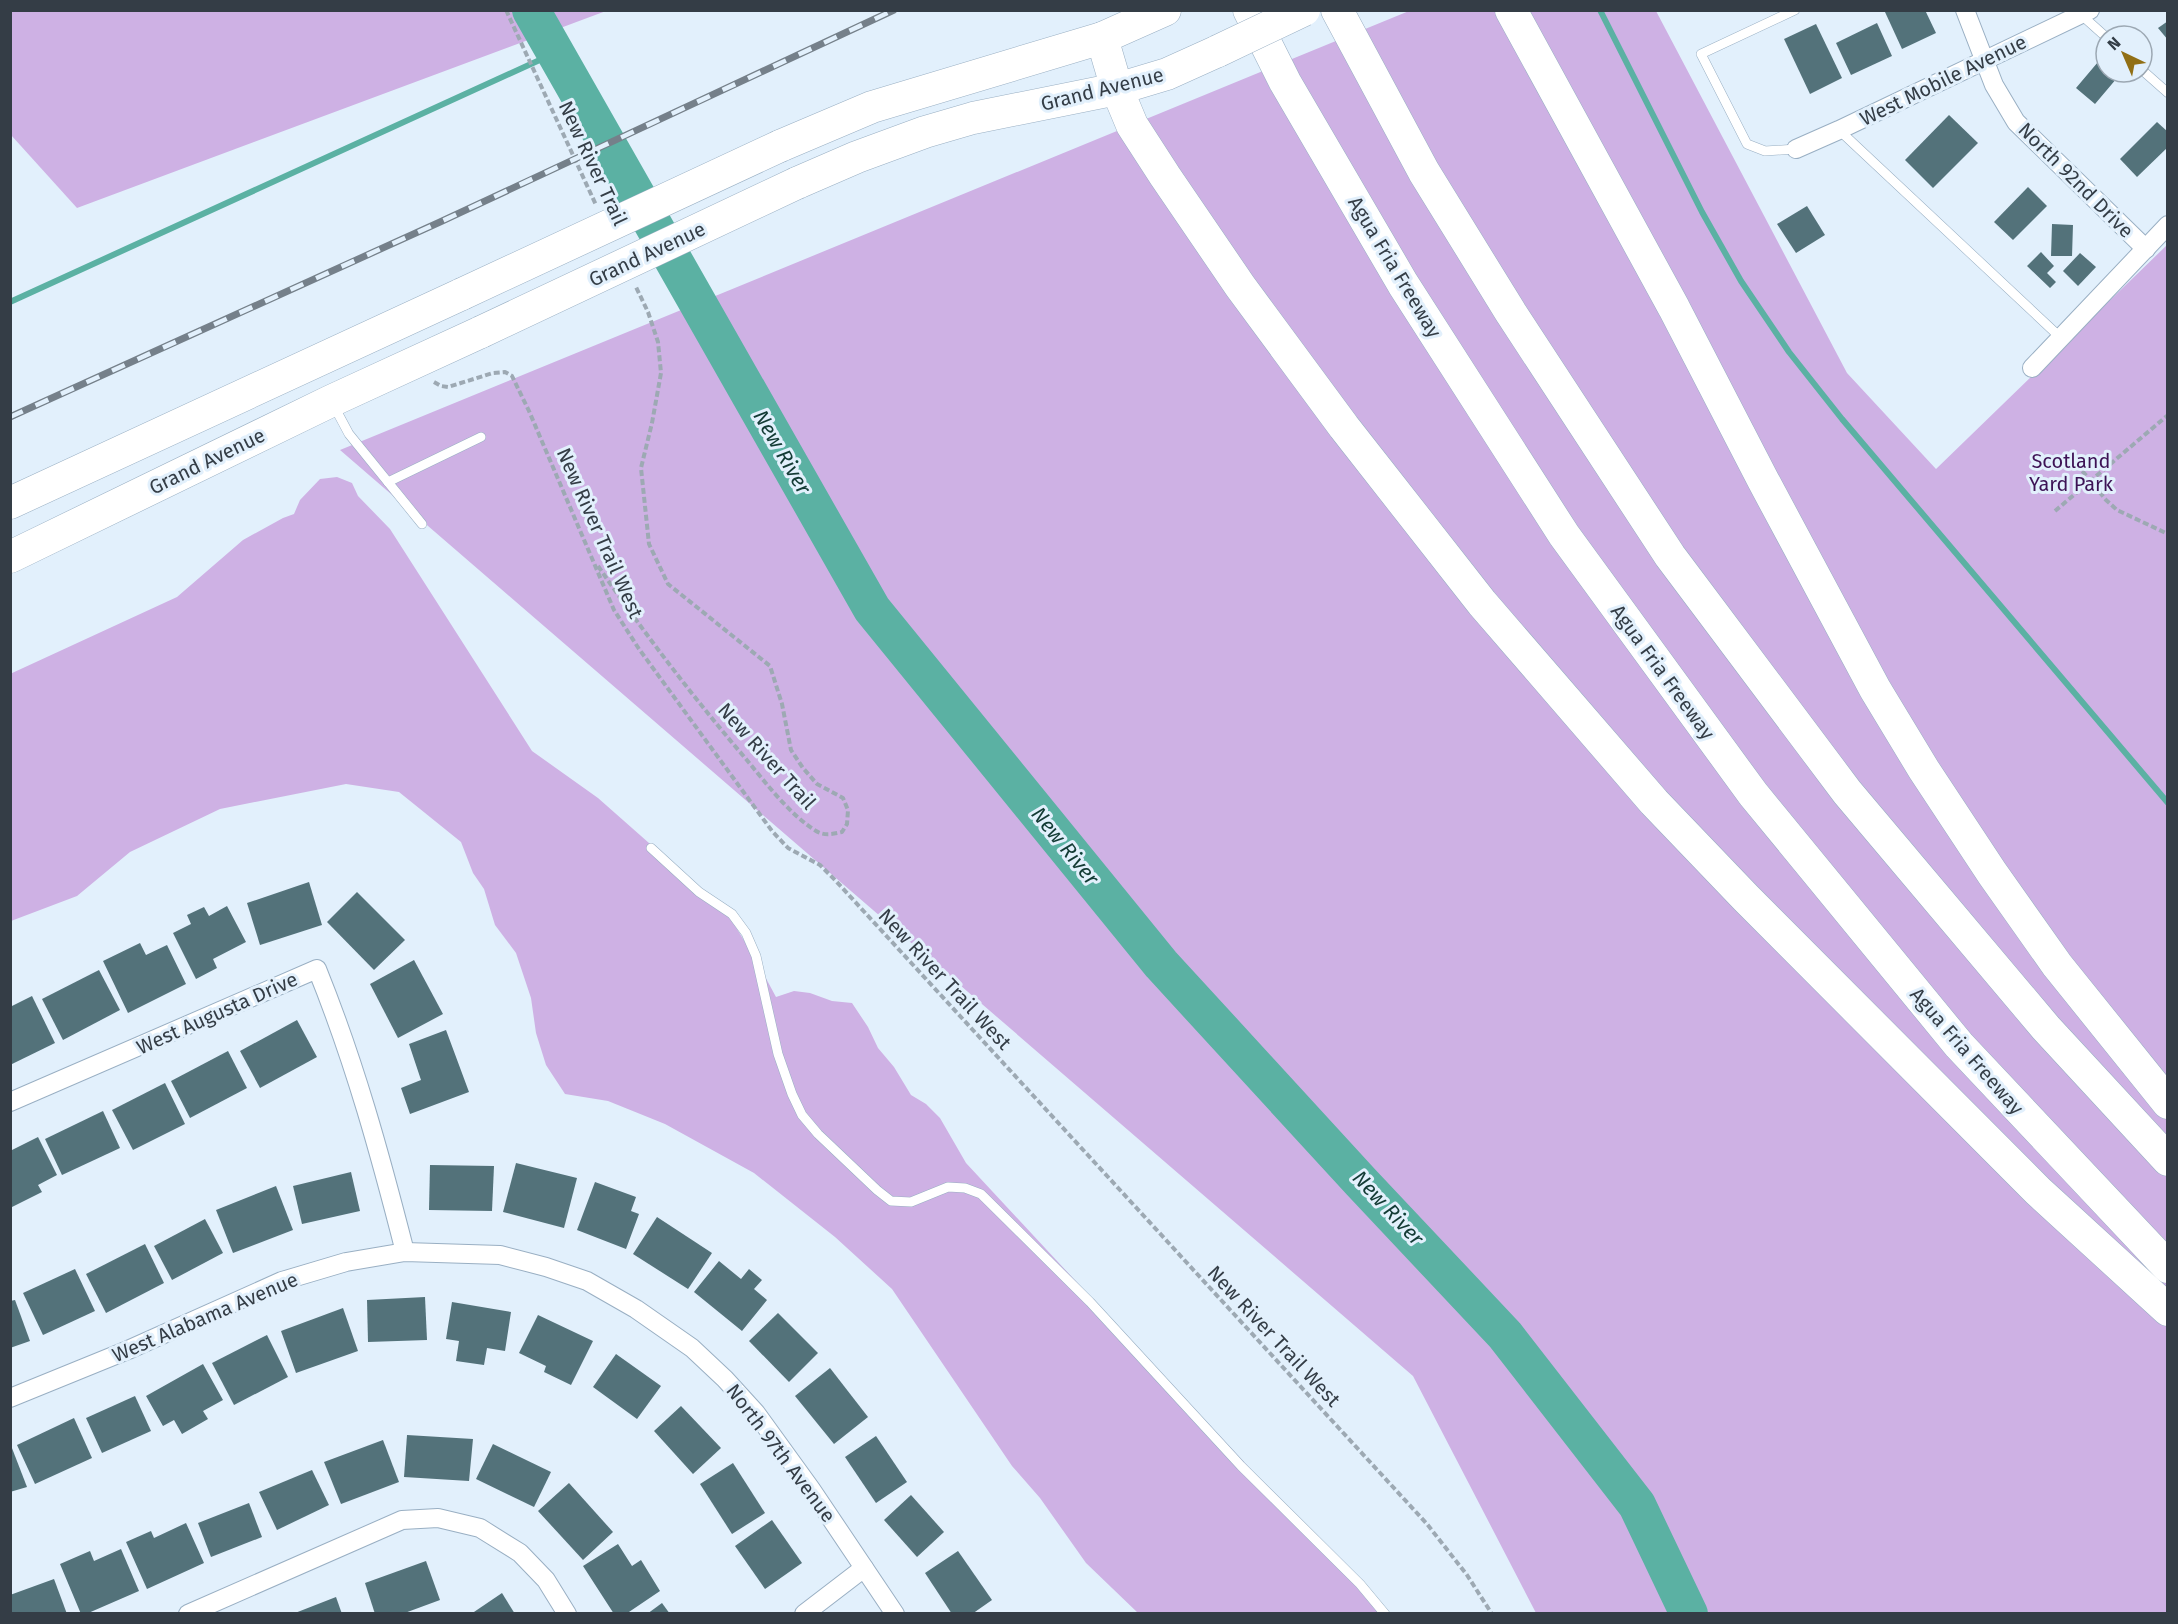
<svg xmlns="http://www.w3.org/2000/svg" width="2178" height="1624" viewBox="0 0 2178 1624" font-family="'Fira Sans',sans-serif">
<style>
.green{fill:#ceb1e4}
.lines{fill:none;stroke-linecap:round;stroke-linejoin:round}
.stream{stroke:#5bb1a3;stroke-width:6}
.river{stroke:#5bb1a3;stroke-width:38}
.building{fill:#53727a}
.lane-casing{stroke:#99afc3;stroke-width:10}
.street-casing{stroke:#99afc3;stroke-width:20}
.highway-casing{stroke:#99afc3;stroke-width:33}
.path{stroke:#9da9b3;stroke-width:4;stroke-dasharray:6 3;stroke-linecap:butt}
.lane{stroke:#fff;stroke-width:9}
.street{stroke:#fff;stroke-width:18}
.highway{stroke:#fff;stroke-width:32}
.rail-casing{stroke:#75808a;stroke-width:7}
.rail{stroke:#e2f0fc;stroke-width:4.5;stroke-dasharray:14;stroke-linecap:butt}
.highway-bridge-casing{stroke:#99afc3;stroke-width:33;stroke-linecap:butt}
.highway-bridge{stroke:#fff;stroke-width:32}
.labels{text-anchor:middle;stroke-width:6;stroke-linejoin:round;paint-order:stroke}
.street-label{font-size:20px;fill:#343d46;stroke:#e2f0fc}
.park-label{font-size:20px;fill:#3d1255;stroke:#e2f0fc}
.water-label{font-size:21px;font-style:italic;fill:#133b35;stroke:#e2f0fc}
</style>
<rect width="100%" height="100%" fill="#e2f0fc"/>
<g class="green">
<polygon points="10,11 11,10 606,11 77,208 11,135"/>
<polygon points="1409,11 1656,11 1847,373 1936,469 2167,245 2167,1613 1536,1613 1413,1376 340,450"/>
<polygon points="337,477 352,483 358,496 390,529 532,751 598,798 726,911 756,960 776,997 794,991 810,993 832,1001 852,1003 868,1027 878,1048 894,1067 911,1095 926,1104 940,1118 966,1163 1347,1573 1381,1613 1138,1613 1086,1563 1040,1498 1012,1466 892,1289 835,1237 754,1173 665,1124 608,1101 565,1094 546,1065 536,1033 531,998 516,953 495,925 484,889 473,873 461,842 399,792 346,784 220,809 130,852 77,896 11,921 10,674 177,597 243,540 283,518 294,514 300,500 320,479"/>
</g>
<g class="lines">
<g class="stream">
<polyline points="1600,10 1702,212 1741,281 1789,352 1842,419 2168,803"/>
<polyline points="10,302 555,53"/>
</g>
<polyline class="river" points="531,10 872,609 1161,964 1361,1182 1505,1335 1637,1505 1689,1614"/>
</g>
<g class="building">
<polygon points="1889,10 1925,10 1936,33 1902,49 1885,12"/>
<polygon points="2168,21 2168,40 2158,28"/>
<polygon points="1877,23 1892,56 1851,75 1836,43"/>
<polygon points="1816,24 1842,78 1810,94 1784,39"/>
<polygon points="2098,62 2106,69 2106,72 2110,72 2117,78 2095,104 2076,88"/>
<polygon points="1949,115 1978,143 1933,188 1905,160"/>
<polygon points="2157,122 2168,132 2168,147 2137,177 2120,159"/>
<polygon points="2028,187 2047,206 2013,240 1994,222"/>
<polygon points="1807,206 1825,235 1796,253 1777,224"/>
<polygon points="2052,224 2073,225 2072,256 2051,256"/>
<polygon points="2041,252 2054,266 2047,273 2056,282 2050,288 2027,266"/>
<polygon points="2080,253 2096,267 2078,286 2063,271"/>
<polygon points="309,882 322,925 260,945 247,903"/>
<polygon points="357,892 405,940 374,970 327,922"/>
<polygon points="227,906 246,942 213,959 217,968 196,979 173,933 191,924 187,915 204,907 209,916"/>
<polygon points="140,943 146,955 167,945 186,984 128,1013 103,961"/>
<polygon points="414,960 443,1014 398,1038 370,984"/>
<polygon points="99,970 120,1010 63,1040 42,999"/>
<polygon points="32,996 55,1043 10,1065 10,1007"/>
<polygon points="297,1020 317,1057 260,1088 240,1051"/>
<polygon points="446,1030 469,1092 410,1114 401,1088 421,1080 409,1044"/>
<polygon points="228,1051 247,1088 190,1118 171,1081"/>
<polygon points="165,1083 185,1124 133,1150 112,1110"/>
<polygon points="103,1111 120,1148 62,1175 45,1139"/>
<polygon points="38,1137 57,1175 38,1185 42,1192 10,1208 10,1151"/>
<polygon points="516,1163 577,1178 564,1228 503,1212"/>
<polygon points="430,1165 494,1166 492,1211 429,1210"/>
<polygon points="351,1172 360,1211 302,1224 293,1186"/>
<polygon points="595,1182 636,1197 631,1211 639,1214 626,1249 577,1230"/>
<polygon points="276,1186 293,1230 233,1253 216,1210"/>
<polygon points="657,1217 712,1253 688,1289 633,1254"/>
<polygon points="205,1219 223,1253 172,1280 154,1246"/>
<polygon points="145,1244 164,1283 106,1313 86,1274"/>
<polygon points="719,1261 741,1279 749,1269 762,1280 754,1289 767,1300 742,1331 694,1292"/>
<polygon points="75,1269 95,1311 43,1335 23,1293"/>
<polygon points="425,1297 427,1340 368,1342 367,1300"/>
<polygon points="15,1300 30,1341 10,1348 10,1301"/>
<polygon points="452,1302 511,1312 505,1351 487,1348 484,1365 456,1361 459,1341 446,1339"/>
<polygon points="343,1308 358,1351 296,1373 281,1331"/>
<polygon points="778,1313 818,1353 789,1382 749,1341"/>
<polygon points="538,1315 593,1341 571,1385 544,1372 546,1366 519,1353"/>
<polygon points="267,1335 288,1377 234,1405 212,1363"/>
<polygon points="616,1354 661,1386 637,1419 593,1387"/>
<polygon points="203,1364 223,1400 203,1411 208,1419 182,1434 174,1420 163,1426 146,1396"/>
<polygon points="830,1368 868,1417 834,1444 795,1396"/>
<polygon points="135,1396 151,1431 102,1453 86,1418"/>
<polygon points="681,1406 721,1448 693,1474 654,1431"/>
<polygon points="74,1418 92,1458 35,1484 17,1445"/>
<polygon points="407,1435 473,1439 469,1481 404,1477"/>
<polygon points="876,1436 907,1482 876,1503 845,1457"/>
<polygon points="383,1440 399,1482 341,1504 324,1462"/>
<polygon points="10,1443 27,1487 10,1492"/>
<polygon points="493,1444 551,1472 534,1507 476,1479"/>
<polygon points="733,1463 765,1513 732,1534 700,1484"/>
<polygon points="312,1470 329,1505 277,1530 259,1492"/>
<polygon points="569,1483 613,1532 583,1560 538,1511"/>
<polygon points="911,1495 944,1532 917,1557 884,1520"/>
<polygon points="249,1503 262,1537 211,1557 198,1523"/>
<polygon points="772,1520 802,1563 765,1589 735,1546"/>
<polygon points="186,1523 204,1563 147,1589 126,1542 151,1531 154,1538"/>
<polygon points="618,1544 632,1566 641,1560 660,1591 626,1614 614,1614 583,1566"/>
<polygon points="121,1549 139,1591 86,1614 81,1614 60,1564 90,1551 94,1561"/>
<polygon points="958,1551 992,1600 972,1614 952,1614 925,1573"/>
<polygon points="426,1561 440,1600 402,1614 375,1614 365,1583"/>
<polygon points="54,1579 67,1614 10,1614 10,1595"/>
<polygon points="502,1593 515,1614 471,1614"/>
<polygon points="336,1597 342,1614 295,1614 295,1613"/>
<polygon points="662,1603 670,1614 647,1614"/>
</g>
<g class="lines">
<g class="lane-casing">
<g id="lane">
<polyline points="1795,10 1701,54 1747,144 1765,151 1796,149"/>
<polyline points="2084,13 2087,20 2106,37"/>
<polyline points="2142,70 2168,93"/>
<polyline points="1839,130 2061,338"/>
<polyline points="334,406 349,434 422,524"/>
<polyline points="388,482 481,437"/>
<polyline points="651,848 699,892 732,914 746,933 756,956 778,1054 792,1094 802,1115 818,1134 877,1190 891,1201 911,1202 948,1187 965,1188 981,1194 1090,1302 1241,1466 1360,1584 1385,1614"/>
</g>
</g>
<g class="street-casing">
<g id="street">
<polyline points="1965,10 1994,85 2016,122 2146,249"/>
<polyline points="1796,149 1839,130 2090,10"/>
<polyline points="2032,368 2168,225"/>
<path d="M10,1102L317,969C355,1063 380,1154 405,1252"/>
<polyline points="10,1398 128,1350 282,1281 346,1262 405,1252 500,1255 546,1267 587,1281 636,1309 692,1348 725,1379 756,1413 811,1489 895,1614"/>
<polyline points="188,1614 402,1520 438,1518 480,1528 520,1553 546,1580 567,1614"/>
<polyline points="804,1614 864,1568"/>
</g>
</g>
<g class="highway-casing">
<g id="highway">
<polyline points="1249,10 1285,82 1403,284 1564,535 1753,794 1959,1045 2168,1267"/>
<polyline points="1337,10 1424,172 1511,313 1670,556 1847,792 2046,1028 2168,1160"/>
<polyline points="1511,10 1674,308 1763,480 1875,689 1924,770 1992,873 2057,965 2168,1103"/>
<polyline points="1102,38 1117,89 1132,125 1165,176 1240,286 1344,427 1482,603 1654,802 1746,898 2038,1191 2168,1310"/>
<polyline points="780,146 872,107 1102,38 1165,10"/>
<polyline points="797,183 857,157 925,132 973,118 1117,89 1167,74 1218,51"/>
<polyline points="10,503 462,294"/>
<polyline points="10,557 331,401 481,332"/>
</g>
</g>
<g class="path">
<polyline points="506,10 596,205"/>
<polyline points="434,382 441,386 448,387 493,373 505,372 512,376 529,411 614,610 639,649 772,831 788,848 820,865 835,880 1427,1524 1467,1575 1492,1614"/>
<polyline points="2071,457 2106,500 2117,510 2168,534"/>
<polyline points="2055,511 2168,415"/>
<path d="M598,566C644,633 693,697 746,759C766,783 789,814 816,831C824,836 833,834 842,832L847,824L848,810L843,798L817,784L803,768L791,750L782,704L770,666L668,584L649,544L641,468L652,423L661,373L658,342L648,312L635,285"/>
</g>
<use href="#lane" class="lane"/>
<use href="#street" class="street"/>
<use href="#highway" class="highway"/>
<g class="rail-casing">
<polyline id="rail" points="10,417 440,222 894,10"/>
</g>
<use href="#rail" class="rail"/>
<g class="highway-bridge-casing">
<g id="highway-bridge">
<polyline points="1218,51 1304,10"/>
<polyline points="462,294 780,146"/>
<polyline points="481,332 797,183"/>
</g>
</g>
<use href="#highway-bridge" class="highway-bridge"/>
</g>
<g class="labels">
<g class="street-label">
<text transform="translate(1943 80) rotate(-26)" y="7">West Mobile Avenue</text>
<text transform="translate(1102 89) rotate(-14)" y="7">Grand Avenue</text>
<text transform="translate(593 163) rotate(65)" y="7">New River Trail</text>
<text transform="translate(2076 180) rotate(45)" y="7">North 92nd Drive</text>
<text transform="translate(647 254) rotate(-25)" y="7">Grand Avenue</text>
<text transform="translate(1395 267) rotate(59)" y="7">Agua Fria Freeway</text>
<text transform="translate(207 461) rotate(-26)" y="7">Grand Avenue</text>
<text transform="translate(600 533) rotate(66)" y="7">New River Trail West</text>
<text transform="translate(1663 672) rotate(54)" y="7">Agua Fria Freeway</text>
<text transform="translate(767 756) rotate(48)" y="7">New River Trail</text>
<text transform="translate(945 979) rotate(47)" y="7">New River Trail West</text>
<text transform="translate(217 1013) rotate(-24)" y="7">West Augusta Drive</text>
<text transform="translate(1967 1051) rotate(49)" y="7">Agua Fria Freeway</text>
<text transform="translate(205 1317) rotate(-23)" y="7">West Alabama Avenue</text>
<text transform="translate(1274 1336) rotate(47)" y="7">New River Trail West</text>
<text transform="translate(781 1453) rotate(53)" y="7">North 97th Avenue</text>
</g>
<g class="park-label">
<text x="2071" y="468">Scotland<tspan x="2071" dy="23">Yard Park</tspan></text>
</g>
<g class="water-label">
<text transform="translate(782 452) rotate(60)" y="7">New River</text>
<text transform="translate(1065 846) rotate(51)" y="7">New River</text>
<text transform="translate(1388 1208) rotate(47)" y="7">New River</text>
</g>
</g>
<rect width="2178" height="1624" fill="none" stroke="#343d46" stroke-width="24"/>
<g transform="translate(2124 54) rotate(316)"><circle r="28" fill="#e2f0fc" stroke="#9ca8b3" stroke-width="1.5"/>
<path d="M0-4.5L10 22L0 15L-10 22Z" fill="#916f15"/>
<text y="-9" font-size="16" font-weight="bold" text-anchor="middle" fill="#343d46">N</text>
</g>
</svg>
